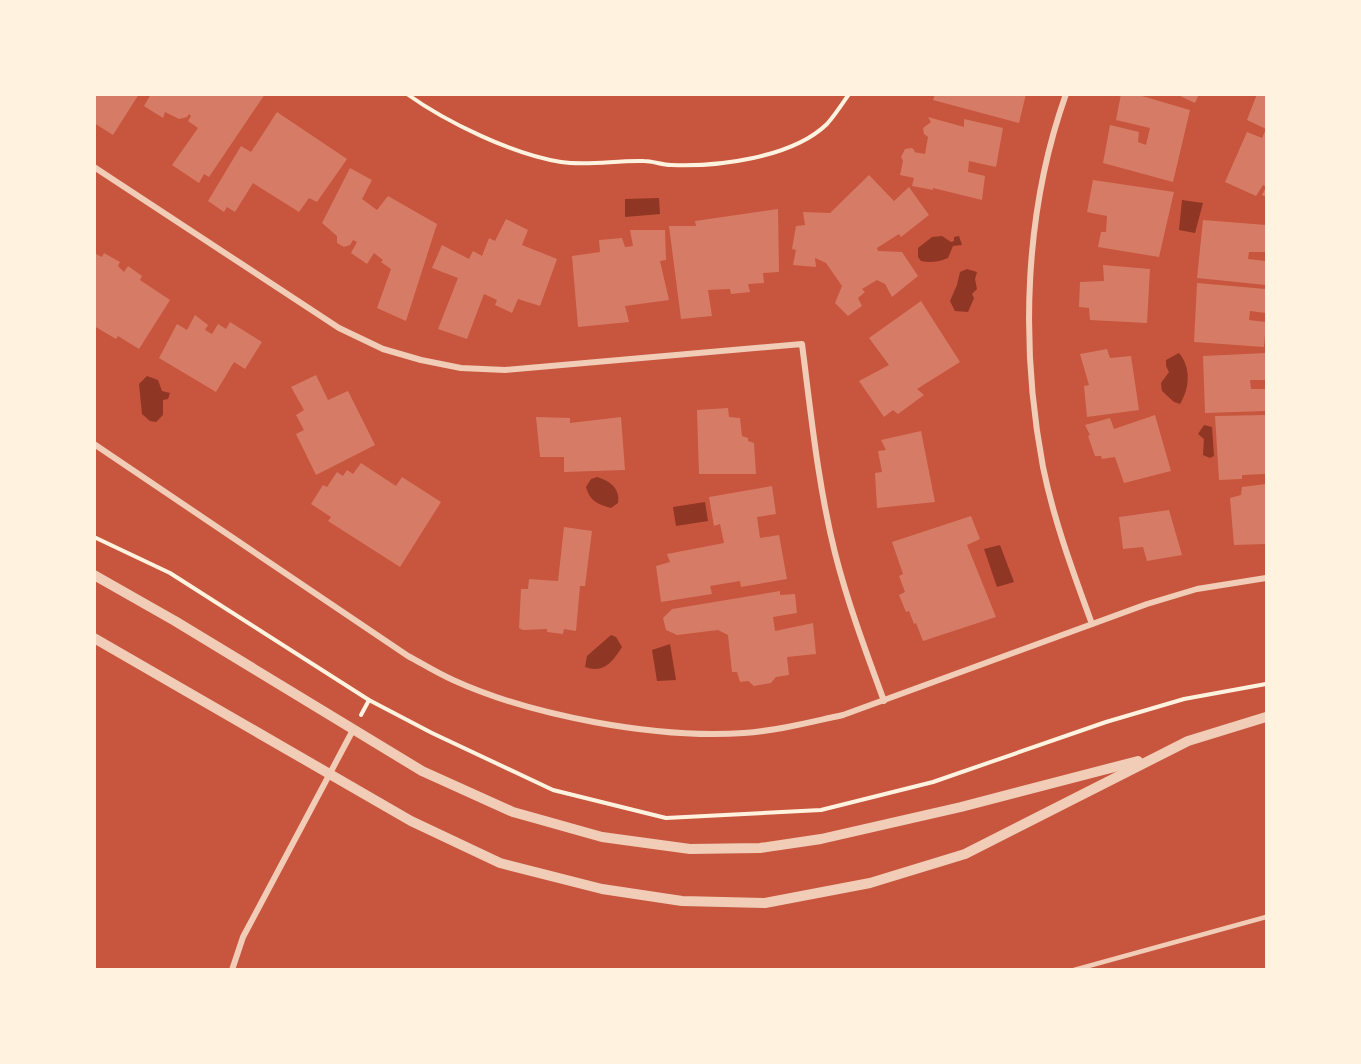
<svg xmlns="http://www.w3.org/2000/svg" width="1361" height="1064" viewBox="0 0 1361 1064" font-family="Georgia,serif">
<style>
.water{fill:#8f3625}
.building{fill:#d67c66}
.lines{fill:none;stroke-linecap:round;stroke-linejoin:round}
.path{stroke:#fff3e0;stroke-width:4}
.service{stroke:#f1ccb7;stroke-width:4.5}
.minor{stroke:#f1ccb7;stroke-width:6}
.tertiary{stroke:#f1ccb7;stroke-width:10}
</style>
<rect width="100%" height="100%" fill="#c8553d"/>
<g class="water">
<polygon points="659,198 660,214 625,217 625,199"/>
<polygon points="1182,200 1203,203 1195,233 1179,230"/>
<path d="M942,236L951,242L954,241V237L959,236L962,245L953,246L948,258C938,262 931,263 921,261L918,257V248L932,237Z"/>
<polygon points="967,269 977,272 975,279 977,289 972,294 974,298 968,312 955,311 950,301 957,285 960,272"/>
<path d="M1179,353C1191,367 1190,388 1180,404L1174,402L1162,391L1161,383L1169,372L1166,366V360Z"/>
<polygon points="147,376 158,380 162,391 170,393 168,399 163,400 163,415 156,422 150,421 142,414 139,384"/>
<polygon points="1204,425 1212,427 1214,456 1210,458 1203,455 1204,439 1198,434"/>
<path d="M597,477C610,481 620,488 618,503L611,508C597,504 590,501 586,487L591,479Z"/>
<polygon points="705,502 708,521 676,526 673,507"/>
<polygon points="1000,545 1014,582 997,587 984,549"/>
<path d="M611,635L616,637L622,647C613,661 604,674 585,667L587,656Z"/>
<polygon points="670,644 676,680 657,681 652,650"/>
</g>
<g class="building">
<polygon points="94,94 139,94 113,135 94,123"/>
<polygon points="151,94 265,94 209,177 204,174 199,183 172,165 198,128 188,121 191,116 189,114 187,117 179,119 165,112 163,118 144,106"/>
<polygon points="935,94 1026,94 1019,123 933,100"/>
<polygon points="1121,94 1135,94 1190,110 1173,182 1103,163 1110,125 1139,132 1138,142 1146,145 1150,128 1116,120"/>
<polygon points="1176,94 1199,94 1195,103"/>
<polygon points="1257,94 1266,94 1266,129 1247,120"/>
<polygon points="277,112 347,159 317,202 309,198 299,212 253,183 235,212 227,207 224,212 208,201 241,146 251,152"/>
<polygon points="928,117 964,127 964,119 1003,128 996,167 969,161 968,172 985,176 982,200 933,188 933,190 912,186 914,178 900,175 903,161 901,157 905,149 912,148 915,151 914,152 925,154 928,137 924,134 923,128 931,122"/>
<polygon points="1266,129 1266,197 1262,195 1266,187 1263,185 1256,196 1225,182 1247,132 1262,138"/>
<polygon points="350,168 372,180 362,199 377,210 388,196 437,224 406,321 377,308 391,269 381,262 383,260 374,253 367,264 351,253 357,242 353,240 350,245 344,247 337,243 337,236 322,223"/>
<polygon points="869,175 894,201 909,187 929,215 901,237 899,234 877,248 878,251 902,252 918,276 892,297 885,284 877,280 862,289 865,292 858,298 862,306 848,316 835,303 842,286 826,263 815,258 816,267 793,265 796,250 792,249 796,226 805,225 803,212 830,213"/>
<polygon points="1093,180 1174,192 1159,257 1098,247 1101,232 1106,232 1107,216 1087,212"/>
<polygon points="778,209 779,272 763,273 764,283 748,284 750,292 731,294 730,289 708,290 712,316 681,319 669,226 696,226 695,221"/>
<polygon points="506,219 528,230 522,245 557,259 540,306 518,299 512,313 495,305 497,300 484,294 467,339 438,329 458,278 432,268 442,245 469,259 473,251 482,256 489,238 495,241"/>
<polygon points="1203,220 1266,225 1266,252 1249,252 1248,259 1266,261 1266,285 1197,278"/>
<polygon points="630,230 665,230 666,260 660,261 669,300 625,306 629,322 578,327 572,256 600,252 599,240 622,238 625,247 633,246"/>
<polygon points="94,253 102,257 104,253 120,262 118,266 124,272 128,266 142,276 140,280 170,300 139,349 118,336 116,339 94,326"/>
<polygon points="1103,265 1150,269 1147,323 1090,320 1089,308 1079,307 1080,282 1104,281"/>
<polygon points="1197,283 1266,289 1266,313 1250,311 1249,320 1266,322 1264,347 1194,342"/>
<polygon points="921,301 960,362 917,389 924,395 898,414 893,410 884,417 859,381 889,365 869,338"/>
<polygon points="195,315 208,325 205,330 212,334 218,324 226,329 230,322 262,342 245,369 234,362 216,392 159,358 177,324 187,330"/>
<polygon points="1107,349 1110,358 1131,356 1139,410 1087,417 1084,386 1089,385 1080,354"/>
<polygon points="1266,353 1266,380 1250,380 1251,389 1266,389 1266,411 1205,413 1203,356"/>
<polygon points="316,375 328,400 348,391 375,445 316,475 296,434 304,430 296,415 304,410 291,387"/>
<polygon points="728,408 729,417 740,418 742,436 748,438 748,441 754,443 756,474 699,474 697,410"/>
<polygon points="1155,415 1171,471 1124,483 1115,457 1102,459 1101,456 1095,456 1088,436 1090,435 1085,425 1110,418 1114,429"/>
<polygon points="1266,415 1266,474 1242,475 1242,479 1219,480 1215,416"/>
<polygon points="536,417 570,418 570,423 621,417 625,470 564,472 564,457 540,457"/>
<polygon points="921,431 935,502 877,508 875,473 882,472 878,451 886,450 881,440"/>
<polygon points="361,463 396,486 402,477 441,502 400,567 328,521 331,517 311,504 323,485 327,487 337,472 343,476 347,470 353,474"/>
<polygon points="1266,484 1266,544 1234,545 1230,498 1241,495 1242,487"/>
<polygon points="772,486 776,514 757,517 760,538 779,535 787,579 741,587 740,581 710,586 712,594 661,602 656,566 670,562 667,554 724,543 720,524 714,526 709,497"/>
<polygon points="1169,510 1182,555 1147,561 1143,547 1123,549 1119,517"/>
<polygon points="971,516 980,539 967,545 996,617 923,641 916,623 914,624 909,611 906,612 899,595 905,592 899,576 903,574 892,542"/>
<polygon points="564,527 592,531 585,586 580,586 576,631 564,629 563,634 547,632 547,629 523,630 519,628 521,589 528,589 529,579 558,581"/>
<polygon points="780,591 780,595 795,594 797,613 773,617 775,631 813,623 816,654 787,657 789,675 776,677 771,683 754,686 748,681 740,682 737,672 732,672 728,635 718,630 677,635 666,630 663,618 672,609"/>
</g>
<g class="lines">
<g class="path">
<path d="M407,94C446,122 514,155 561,162C589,166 616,160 644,161C653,161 662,165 671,165C717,167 792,158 827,124C835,115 842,104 849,94"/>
<polyline points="94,537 170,573 369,700 432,733 553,790 666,818 821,810 933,782 1106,722 1184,699 1266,684"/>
<polyline points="361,715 369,700"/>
</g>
<polyline class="service" points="1074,970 1266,917"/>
<g class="minor">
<path d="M1066,94C1024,212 1020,345 1043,467C1054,521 1073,572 1092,624"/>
<path d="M94,167L339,328L383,349L421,360L461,368L505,370L802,344C811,414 818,485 835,553C848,604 866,652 884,701"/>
<path d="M94,444L408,656C423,664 437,673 453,680C532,716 656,739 744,733C777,731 810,722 843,715L1147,604L1197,589L1266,578"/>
<polyline points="232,970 243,937 353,730"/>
</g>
<g class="tertiary">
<polyline points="94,575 175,621 422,771 513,812 602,837 690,849 760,848 821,839 961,807 1138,761"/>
<polyline points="94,638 411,821 500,863 602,889 682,901 765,903 870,883 965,854 1188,741 1266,717"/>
</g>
</g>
<rect width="1361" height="1064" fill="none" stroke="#fff3e0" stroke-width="192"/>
</svg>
